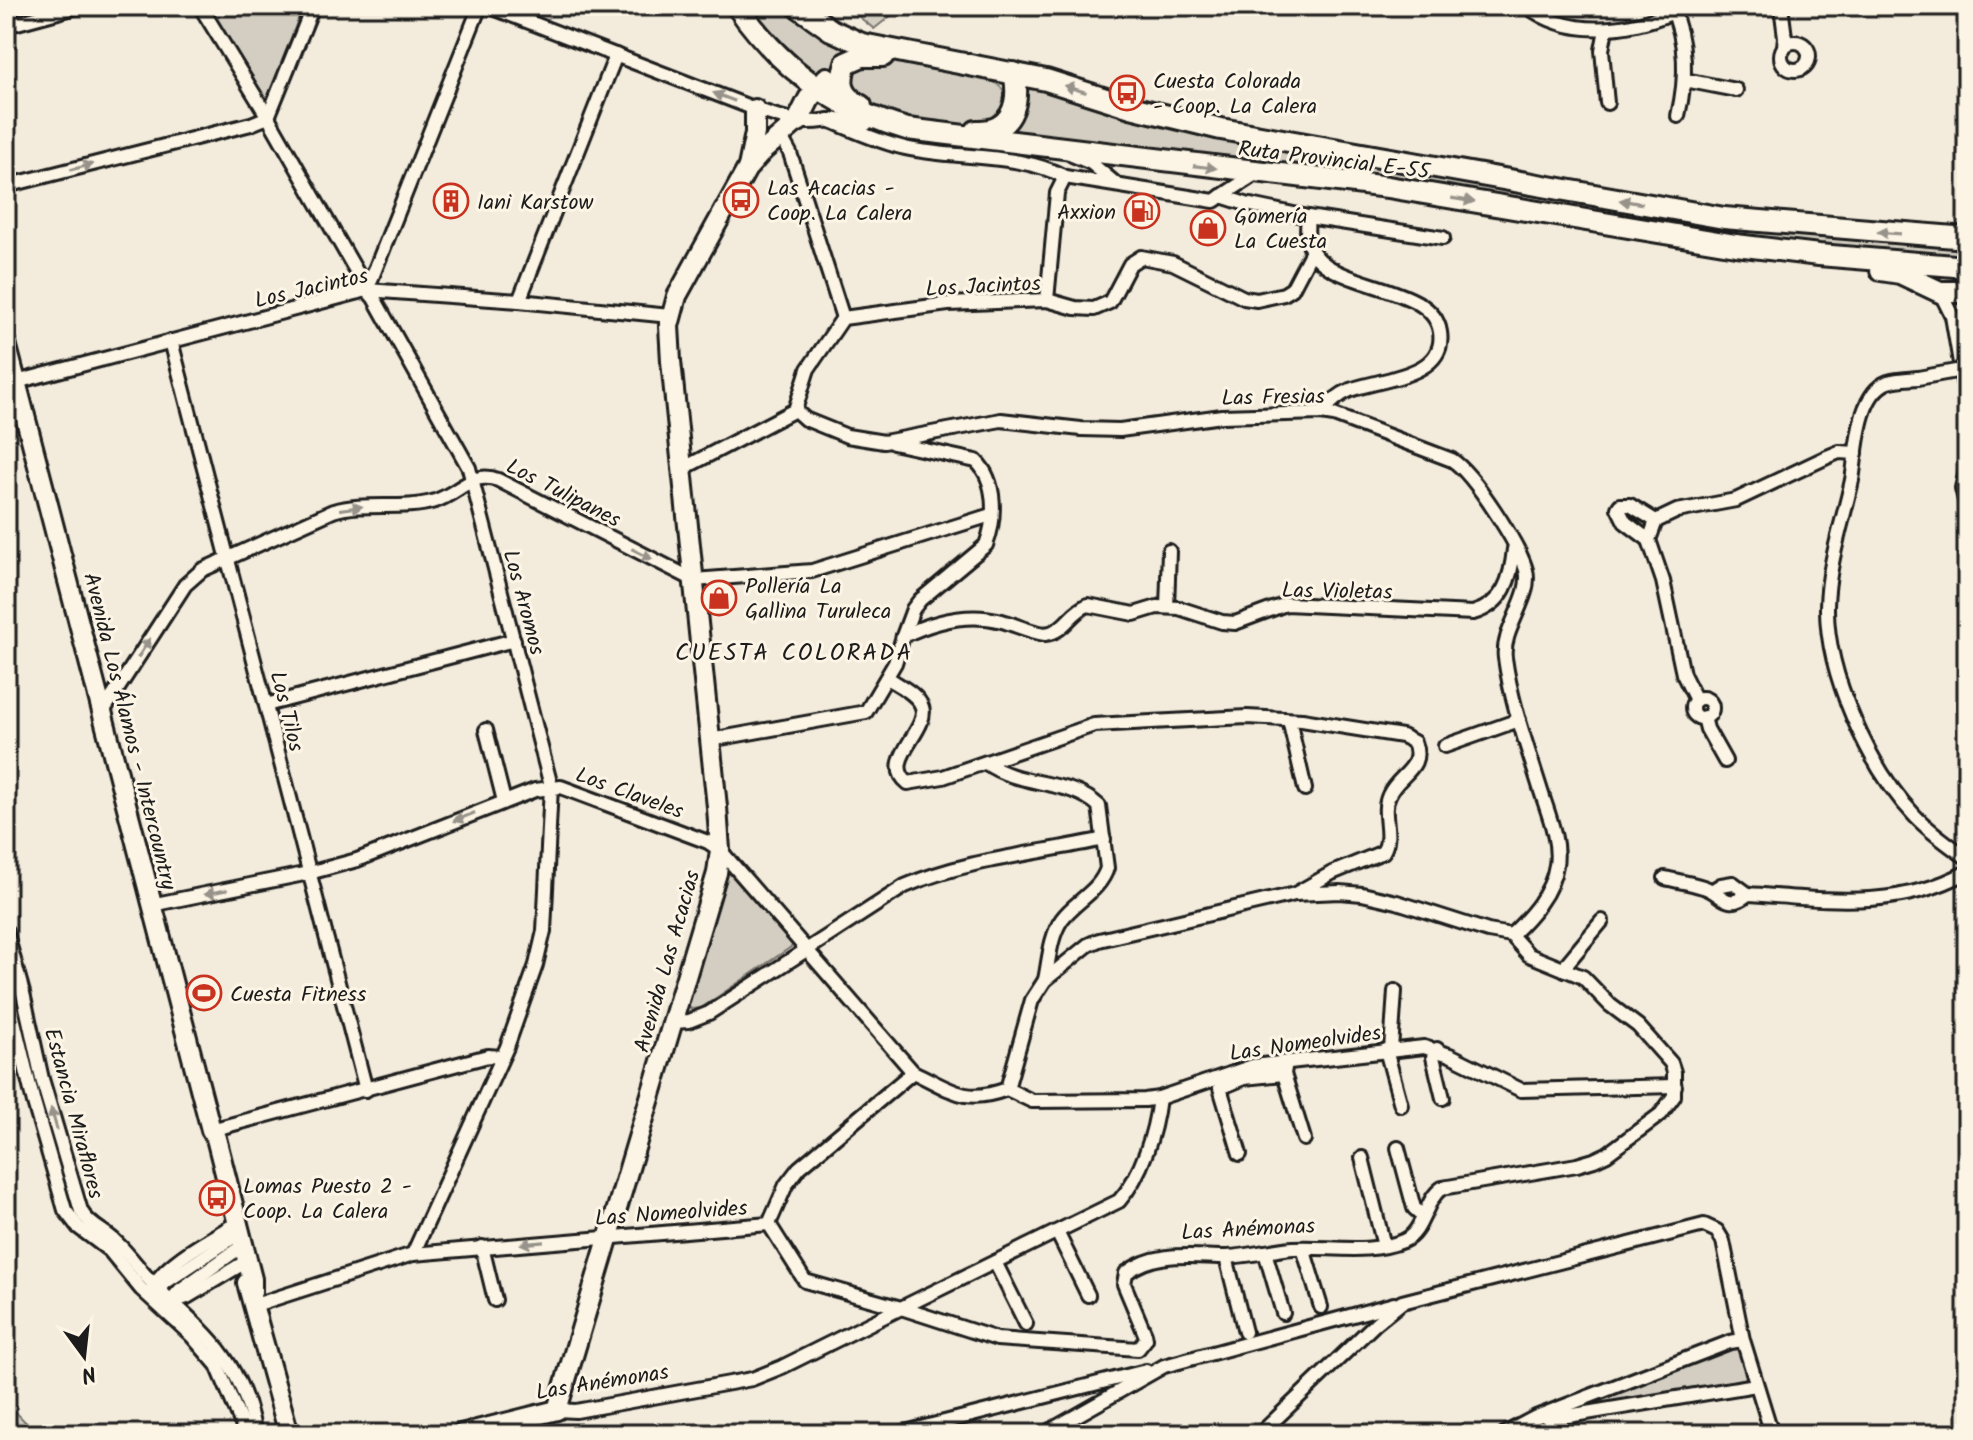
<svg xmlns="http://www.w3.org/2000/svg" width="1973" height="1440" viewBox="0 0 1973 1440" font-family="Kalam,sans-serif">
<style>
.green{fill:#d3cec1;stroke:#78756e;stroke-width:2}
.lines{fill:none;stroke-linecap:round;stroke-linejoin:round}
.street-casing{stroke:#1c1c1c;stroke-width:18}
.secondary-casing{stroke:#1c1c1c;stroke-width:24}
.primary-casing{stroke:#1c1c1c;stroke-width:26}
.street{stroke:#fcf5e5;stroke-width:12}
.secondary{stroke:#fcf5e5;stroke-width:18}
.primary{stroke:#fcf5e5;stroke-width:20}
.street-bridge-casing{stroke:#1c1c1c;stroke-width:18;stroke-linecap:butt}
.street-bridge{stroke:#fcf5e5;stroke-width:12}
.oneway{fill:#97938b}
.labels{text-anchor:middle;stroke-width:6;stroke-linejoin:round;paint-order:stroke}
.poi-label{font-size:22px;fill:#1c1c1c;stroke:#fcf5e5;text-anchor:start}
.street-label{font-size:22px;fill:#1c1c1c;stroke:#fcf5e5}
.neighbourhood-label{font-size:24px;letter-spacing:2px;fill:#1c1c1c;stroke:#fcf5e5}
</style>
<rect width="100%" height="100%" fill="#f3ecdd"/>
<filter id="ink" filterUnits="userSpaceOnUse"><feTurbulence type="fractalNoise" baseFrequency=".0125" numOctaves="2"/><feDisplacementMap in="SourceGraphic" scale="16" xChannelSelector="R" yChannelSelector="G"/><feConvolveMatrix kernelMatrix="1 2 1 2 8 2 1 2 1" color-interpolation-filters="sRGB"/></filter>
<g filter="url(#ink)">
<g class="green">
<polygon points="209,6 303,6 267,102"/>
<polygon points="744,6 790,6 849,49 819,83 788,56"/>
<polygon points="846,6 903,6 874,29"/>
<path d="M887,61L992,81C1008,88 1006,101 1004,116C993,120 979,127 968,127C930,127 885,115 853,96L852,67Z"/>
<polygon points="1021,81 1190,130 1967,244 1967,261 1821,250 1005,131"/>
<polygon points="729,867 794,945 701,1008 691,1009 688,1004 690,993"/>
<polygon points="6,1264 10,1267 11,1329 6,1336"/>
<polygon points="1734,1347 1740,1352 1747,1376 1741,1383 1574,1411 1571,1406"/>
<polygon points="6,1402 37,1434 6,1434"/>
</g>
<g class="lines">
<g class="street-casing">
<g id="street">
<polyline points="200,6 268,117 367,290 374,298 469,468 551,786 544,931 536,965 507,1047 413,1254"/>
<path d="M488,6L755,109C771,114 788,121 804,122C831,123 838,114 866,124"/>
<path d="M1527,6C1569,39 1628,31 1674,12"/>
<path d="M1671,6C1687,42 1687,77 1678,116"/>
<polyline points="1781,6 1785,37 1784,47"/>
<polyline points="6,26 80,6"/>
<polyline points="1606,29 1602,50 1607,103"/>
<circle cx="1795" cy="56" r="14"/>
<polyline points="1685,80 1736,90"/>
<path d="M828,120C853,130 878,142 905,148C953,159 1022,153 1065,177L1214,201L1257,173"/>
<polyline points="780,135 790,153 843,318"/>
<polyline points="1072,155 1091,163 1116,184"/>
<polyline points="6,186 251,124 268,117 313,6"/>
<polyline points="1221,196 1246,204 1308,217 1443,238"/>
<path d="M1308,217C1307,227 1306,238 1310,247C1329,291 1433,282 1440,332C1447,377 1379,379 1350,390C1338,395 1330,403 1321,413"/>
<polyline points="367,290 480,6"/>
<polyline points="1940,292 1952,316 1967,404"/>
<polyline points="1047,300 1057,193 1065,177"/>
<polyline points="519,301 616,55"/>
<polyline points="171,341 366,1090"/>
<path d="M1918,378C1908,379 1897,379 1888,382C1857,394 1857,452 1852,480C1843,522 1828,563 1827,606C1826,673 1869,768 1915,816C1930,832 1949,845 1967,858"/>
<polyline points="16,382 367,290 519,301 670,316"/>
<polyline points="795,410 808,369 843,318 948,304 1047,300 1075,308 1094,309 1110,302 1130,264 1141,257 1173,263 1244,298 1257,300 1284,294 1292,289 1312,251"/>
<path d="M893,443L976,461C997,481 996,519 986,545L920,600L913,609L903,636"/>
<polyline points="1967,468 1962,488 1967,508"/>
<path d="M682,469L795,410L805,419L847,436L884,442L1001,420L1081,429L1120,430L1222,416L1321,413L1334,415L1452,460C1474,474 1519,545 1526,570C1533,597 1501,629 1505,658C1511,702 1527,746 1540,788C1547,811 1560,840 1556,865C1552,893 1531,916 1511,935"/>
<polyline points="1649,540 1625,522 1618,508 1620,505 1630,505 1656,521"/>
<polyline points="1167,607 1169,551"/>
<path d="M888,678C898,685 918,694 922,707C930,730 880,761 908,783L943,777L1094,725L1247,717L1302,720L1402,736L1414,742C1425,769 1398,774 1389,795C1380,814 1394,834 1383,852L1332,873L1295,894"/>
<circle cx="1702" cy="708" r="10"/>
<polyline points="1696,700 1683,674 1663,581 1649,540 1656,521 1677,511 1736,500 1827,457 1839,452 1856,453"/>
<polyline points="266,705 514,640"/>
<path d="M102,713L185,585L202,570L333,511C366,501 402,511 435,501C459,494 472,470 498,480L694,580L812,571L991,515"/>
<polyline points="1704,717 1707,729 1725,761"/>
<polyline points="1289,720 1305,789"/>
<polyline points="486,730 504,801"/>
<path d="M710,740L866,712L895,663L903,636C934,621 968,612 1002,621C1016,625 1030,632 1045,634C1065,632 1070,612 1088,605L1134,614L1157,607L1179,608L1222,622L1235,623L1286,604L1473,613C1504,604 1511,579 1514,549"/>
<polyline points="1445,746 1519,720"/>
<path d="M986,763C1021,788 1069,778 1099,806L1107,868C1100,891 1075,901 1062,919C1050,936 1049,961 1045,980"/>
<path d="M1665,878C1677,881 1691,883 1703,887C1722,892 1726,912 1748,894C1825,899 1895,911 1967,872"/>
<polyline points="1713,890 1721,885 1733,883 1748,894"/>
<polyline points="151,905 309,873 357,860 535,790 561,787 708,842 720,850 913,1072"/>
<path d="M6,931L23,993L42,1079L81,1211C89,1226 106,1231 117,1243C132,1257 143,1275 158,1289C209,1336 242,1362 255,1434"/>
<polyline points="1565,970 1568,962 1602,921"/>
<polyline points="6,988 34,1103 65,1210 78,1227 110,1251 141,1289 192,1336 217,1365 246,1434"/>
<path d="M673,1022L689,1021L709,1013L905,886C968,859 1037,854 1104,839"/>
<polyline points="1437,1049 1433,1057 1443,1098"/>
<polyline points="1386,1050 1401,1105"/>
<polyline points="1391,1050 1395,991"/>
<polyline points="1285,1068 1284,1074 1304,1139"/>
<polyline points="1007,1089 1032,1000 1045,980 1088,945 1099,940 1295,894 1340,892 1362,894 1397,902 1488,931 1511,935"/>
<polyline points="211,1130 488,1056 501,1057"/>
<polyline points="1398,1148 1414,1208 1423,1216"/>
<polyline points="1240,1154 1220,1088 1244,1078 1284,1074"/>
<polyline points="1362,1158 1384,1246"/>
<path d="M769,1224L805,1281L901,1308L1119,1201C1142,1175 1155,1132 1159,1098"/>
<polyline points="1057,1232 1088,1295"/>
<polyline points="482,1247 495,1300"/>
<polyline points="1303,1248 1321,1307"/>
<polyline points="1265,1252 1283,1313"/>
<polyline points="1226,1257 1245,1332"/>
<polyline points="995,1262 1026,1324"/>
<path d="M152,1290C159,1266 210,1239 232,1226"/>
<polyline points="151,1292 235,1236"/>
<polyline points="171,1302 187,1297 242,1264"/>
<path d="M255,1305L413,1254L769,1224L786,1185L799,1168L913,1072C952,1090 964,1105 1007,1089L1032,1101L1145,1100L1159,1098L1253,1066L1424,1047L1450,1055L1521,1090L1675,1086"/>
<polyline points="166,1306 180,1290 238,1249"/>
<path d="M557,1410L576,1411L752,1379L782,1367L901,1308L997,1339L1138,1349L1146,1339L1145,1334L1124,1284L1126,1273C1156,1250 1192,1257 1227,1257C1249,1256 1271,1250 1293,1248C1329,1246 1369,1255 1403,1241C1424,1233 1424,1200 1442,1188L1577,1165L1594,1160L1607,1154L1661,1114L1674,1096V1072L1671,1063L1638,1026L1610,1005L1583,977L1529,955L1511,935"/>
<polyline points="1546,1417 1568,1416 1756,1385"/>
<polyline points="897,1434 1146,1371"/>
<polyline points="1044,1434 1164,1366 1394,1304"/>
<polyline points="1260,1434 1376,1323 1402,1302 1704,1225 1717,1231 1723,1241 1743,1340 1772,1434"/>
<polyline points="1504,1434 1536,1417 1730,1342 1743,1340"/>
</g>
</g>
<g class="secondary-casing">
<g id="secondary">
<polyline points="748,167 755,133 755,109"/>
<polyline points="6,343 211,1130 216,1138 252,1279 252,1292"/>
<polyline points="247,1283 289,1434"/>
<polyline points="461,1434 557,1410 717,873 720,850 717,807 671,361 669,326 677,296 747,169 763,151 798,121"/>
</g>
</g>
<g class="primary-casing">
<g id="primary">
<path d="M737,6C779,67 836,109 907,129L1388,187L1736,245L1819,255L1967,267"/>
<polyline points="797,6 831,30 862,44 1046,80 1131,107 1221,129 1724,218 1967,238"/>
<path d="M861,106C841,95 839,83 846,63L862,56H883"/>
<polyline points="798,121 809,99 827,78"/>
<path d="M976,131C1011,133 1021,104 1014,73"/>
<polyline points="1881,270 1900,273 1940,292 1967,292"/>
</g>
</g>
<use href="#street" class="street"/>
<use href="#secondary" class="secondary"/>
<use href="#primary" class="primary"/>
<g class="street-bridge-casing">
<polyline id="street-bridge" points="1918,378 1967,369"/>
</g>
<use href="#street-bridge" class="street-bridge"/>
</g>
<defs><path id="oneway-solid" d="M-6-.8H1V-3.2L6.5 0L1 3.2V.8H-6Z" transform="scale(2)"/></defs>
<g class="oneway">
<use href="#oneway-solid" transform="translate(1075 89) rotate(-163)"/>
<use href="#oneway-solid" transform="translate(724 97) rotate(-159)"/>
<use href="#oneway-solid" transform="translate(82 167) rotate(-14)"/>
<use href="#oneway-solid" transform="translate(1205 167) rotate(7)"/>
<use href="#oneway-solid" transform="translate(1463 200) rotate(9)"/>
<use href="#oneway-solid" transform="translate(1631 202) rotate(-171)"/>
<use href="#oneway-solid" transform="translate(1889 233) rotate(-176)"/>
<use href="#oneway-solid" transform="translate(351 508) rotate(-8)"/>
<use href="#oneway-solid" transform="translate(642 554) rotate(27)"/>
<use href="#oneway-solid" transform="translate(144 648) rotate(-57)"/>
<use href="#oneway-solid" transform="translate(464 817) rotate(158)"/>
<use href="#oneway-solid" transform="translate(216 892) rotate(169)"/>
<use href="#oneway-solid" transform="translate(54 1119) rotate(-106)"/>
<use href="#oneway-solid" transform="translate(532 1243) rotate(175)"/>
</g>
</g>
<defs>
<g id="bus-ring" transform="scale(1.8)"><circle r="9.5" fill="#fcf5e5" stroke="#c8321e" stroke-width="1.5"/><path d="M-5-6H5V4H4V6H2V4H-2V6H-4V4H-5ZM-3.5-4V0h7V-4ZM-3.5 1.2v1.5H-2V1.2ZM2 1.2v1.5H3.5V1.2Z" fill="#c8321e"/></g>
<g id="building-ring" transform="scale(1.8)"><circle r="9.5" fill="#fcf5e5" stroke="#c8321e" stroke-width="1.5"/><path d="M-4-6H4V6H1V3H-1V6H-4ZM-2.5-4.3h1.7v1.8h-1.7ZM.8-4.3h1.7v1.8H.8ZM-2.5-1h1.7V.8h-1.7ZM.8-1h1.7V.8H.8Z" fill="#c8321e"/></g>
<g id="fuel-ring" transform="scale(1.8)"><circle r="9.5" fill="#fcf5e5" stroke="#c8321e" stroke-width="1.5"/><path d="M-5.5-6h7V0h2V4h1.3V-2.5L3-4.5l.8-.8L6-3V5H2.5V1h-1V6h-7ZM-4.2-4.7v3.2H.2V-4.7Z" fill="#c8321e"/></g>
<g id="shop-ring" transform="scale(1.8)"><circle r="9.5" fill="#fcf5e5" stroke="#c8321e" stroke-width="1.5"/><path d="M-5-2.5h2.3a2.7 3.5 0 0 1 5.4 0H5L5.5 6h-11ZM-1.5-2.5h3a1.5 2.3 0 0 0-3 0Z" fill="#c8321e"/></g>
<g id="stadium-ring" transform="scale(1.8)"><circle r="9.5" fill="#fcf5e5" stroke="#c8321e" stroke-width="1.5"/><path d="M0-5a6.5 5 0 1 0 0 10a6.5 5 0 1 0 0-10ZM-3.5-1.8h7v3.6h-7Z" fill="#c8321e"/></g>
</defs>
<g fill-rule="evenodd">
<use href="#bus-ring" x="1127" y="93"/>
<use href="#bus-ring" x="741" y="200"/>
<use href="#building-ring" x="451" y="201"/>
<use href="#fuel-ring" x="1142" y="211"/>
<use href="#shop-ring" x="1208" y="228"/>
<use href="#shop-ring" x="719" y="598"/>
<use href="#stadium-ring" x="204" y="993"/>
<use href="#bus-ring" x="217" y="1198"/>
</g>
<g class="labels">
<g class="poi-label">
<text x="1153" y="88">Cuesta Colorada<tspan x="1153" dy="25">- Coop. La Calera</tspan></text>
<text x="767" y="195">Las Acacias -<tspan x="767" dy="25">Coop. La Calera</tspan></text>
<text x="477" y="209">Iani Karstow</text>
<text x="1116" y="219" text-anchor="end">Axxion</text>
<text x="1234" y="223">Gomería<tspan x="1234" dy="25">La Cuesta</tspan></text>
<text x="745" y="593">Pollería La<tspan x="745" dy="25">Gallina Turuleca</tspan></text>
<text x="230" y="1001">Cuesta Fitness</text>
<text x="243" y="1193">Lomas Puesto 2 -<tspan x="243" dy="25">Coop. La Calera</tspan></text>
</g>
<g class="street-label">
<text transform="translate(1334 159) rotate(7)" y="8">Ruta Provincial E-55</text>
<text transform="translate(983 285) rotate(-3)" y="8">Los Jacintos</text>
<text transform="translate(311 287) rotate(-13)" y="8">Los Jacintos</text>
<text transform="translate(1273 396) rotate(-1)" y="8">Las Fresias</text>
<text transform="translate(564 492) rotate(27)" y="8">Los Tulipanes</text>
<text transform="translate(1337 590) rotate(1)" y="8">Las Violetas</text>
<text transform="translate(525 602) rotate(75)" y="8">Los Aromos</text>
<text transform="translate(288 711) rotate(76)" y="8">Los Tilos</text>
<text transform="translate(131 731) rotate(76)" y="8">Avenida Los Álamos - Intercountry</text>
<text transform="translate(630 792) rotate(20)" y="8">Los Claveles</text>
<text transform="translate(666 961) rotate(-74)" y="8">Avenida Las Acacias</text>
<text transform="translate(1305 1042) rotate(-8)" y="8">Las Nomeolvides</text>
<text transform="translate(75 1113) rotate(75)" y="8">Estancia Miraflores</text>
<text transform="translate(671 1212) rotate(-4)" y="8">Las Nomeolvides</text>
<text transform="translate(1248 1228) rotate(-3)" y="8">Las Anémonas</text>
<text transform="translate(602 1381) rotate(-9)" y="8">Las Anémonas</text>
</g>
<g class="neighbourhood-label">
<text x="794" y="660">CUESTA COLORADA</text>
</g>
</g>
<rect width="1973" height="1440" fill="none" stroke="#fcf5e5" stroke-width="32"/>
<rect x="16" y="16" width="1941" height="1408" fill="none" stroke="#1c1c1c" stroke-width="3" filter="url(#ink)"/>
<g transform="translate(84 1356) rotate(165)" stroke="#fcf5e5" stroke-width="6" paint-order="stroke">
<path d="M0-6L14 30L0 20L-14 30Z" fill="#1c1c1c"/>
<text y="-12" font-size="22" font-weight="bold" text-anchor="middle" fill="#1c1c1c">N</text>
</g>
</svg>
